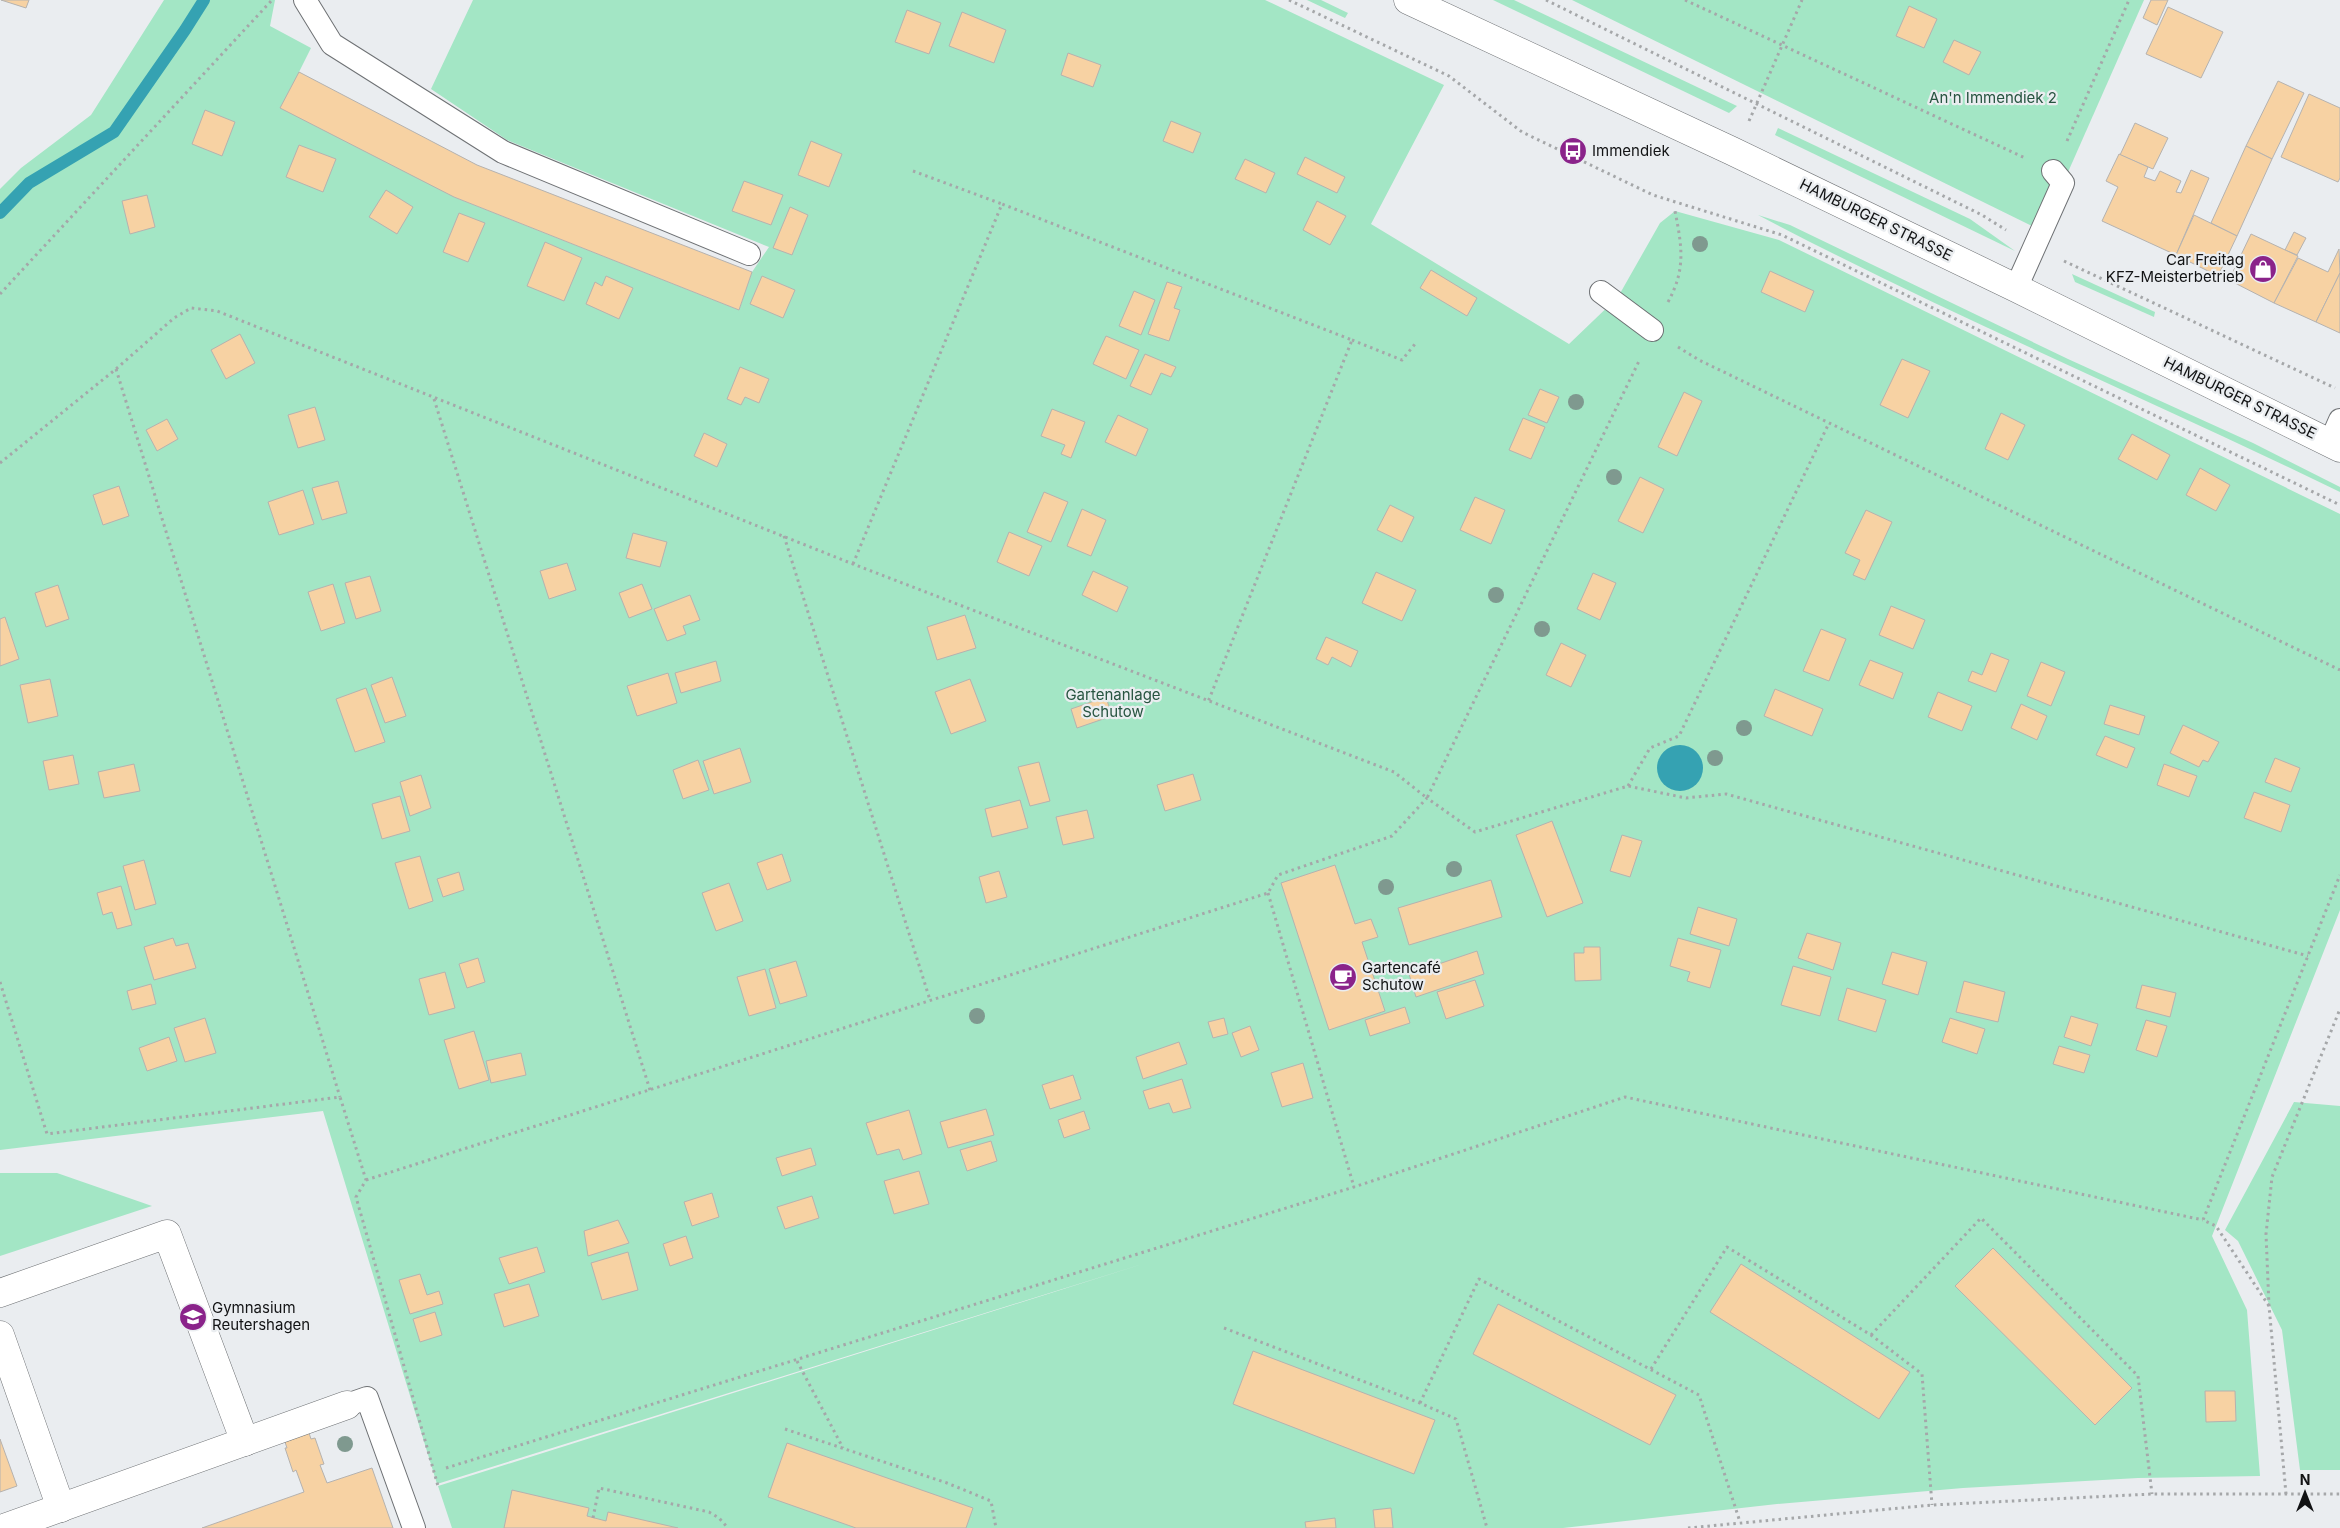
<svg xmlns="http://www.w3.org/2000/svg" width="2340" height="1528" viewBox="0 0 2340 1528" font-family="Inter,sans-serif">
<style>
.green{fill:#a3e6c5}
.water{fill:#35a2b2}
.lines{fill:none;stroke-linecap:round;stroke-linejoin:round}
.stream{stroke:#35a2b2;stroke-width:12}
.building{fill:#f7d2a3;stroke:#b5b2af}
.lane-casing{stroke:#6e7174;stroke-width:24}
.street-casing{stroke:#6e7174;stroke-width:29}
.primary-casing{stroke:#6e7174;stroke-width:29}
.path{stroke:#a5a7a9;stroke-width:3;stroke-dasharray:2.5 4;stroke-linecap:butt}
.lane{stroke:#fff;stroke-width:22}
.street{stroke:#fff;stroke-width:28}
.primary{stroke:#fff;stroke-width:28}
.tree{fill:#7f998f}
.labels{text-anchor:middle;stroke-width:4.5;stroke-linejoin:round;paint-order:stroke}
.park-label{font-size:15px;fill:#275440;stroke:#eaedf0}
.poi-label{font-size:15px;fill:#121314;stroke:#eaedf0;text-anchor:start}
.street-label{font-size:15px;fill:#121314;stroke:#eaedf0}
</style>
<rect width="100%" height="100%" fill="#eaedf0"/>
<g class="green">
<polygon points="164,0 275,0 270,26 311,48 299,72 454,197 739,310 752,272 769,247 507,140 431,89 473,0 1265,0 1444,85 1371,224 1569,344 1618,297 1660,223 1675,211 1779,240 2340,514 2340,910 2212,1236 2247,1310 2260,1476 2138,1478 1963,1488 1777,1504 1563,1528 452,1528 438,1486 1149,1262 437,1484 323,1111 0,1150 0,189 21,168 91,115"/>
<polygon points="1307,0 1321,0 1348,13 1345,18"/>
<polygon points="1493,0 1514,0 1737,106 1729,113"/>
<polygon points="1572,0 2144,0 2042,231"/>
<polygon points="1778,128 1970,219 2015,251 1775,135"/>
<path d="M1758,215L1790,225L2068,359L2253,443L2340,487V492C2147,398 1948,315 1758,215Z"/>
<polygon points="2072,274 2155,312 2154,317 2075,282"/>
<polygon points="2294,1102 2340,1106 2340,1470 2300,1470 2282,1330 2238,1241 2225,1230"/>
<polygon points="0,1173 57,1173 152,1206 0,1256"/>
</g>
<circle class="water" cx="1680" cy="768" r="23"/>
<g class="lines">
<polyline class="stream" points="0,213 29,183 114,132 185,30 204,0"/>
</g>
<g class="building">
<polygon points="1,0 29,0 26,8"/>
<polygon points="2151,0 2168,0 2157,25 2143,18"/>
<polygon points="1909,6 1937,19 1924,48 1896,36"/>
<polygon points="2168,7 2223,32 2201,78 2146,54"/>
<polygon points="907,10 941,23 929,54 895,42"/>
<polygon points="962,12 1006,30 994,63 949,46"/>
<polygon points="1954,40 1981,52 1969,75 1943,62"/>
<polygon points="1068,53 1101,65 1093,87 1061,75"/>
<polygon points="299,72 477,165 752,272 739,310 454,197 280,108"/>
<polygon points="2278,81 2304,93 2272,159 2246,146"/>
<polygon points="2309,94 2340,108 2340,178 2338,182 2281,157"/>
<polygon points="205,110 235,122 222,156 192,144"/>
<polygon points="1171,121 1201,133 1193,153 1163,141"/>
<polygon points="2135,123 2168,138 2153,169 2120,155"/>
<polygon points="811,141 842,154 829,187 798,175"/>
<polygon points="299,145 336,159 323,192 286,177"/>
<polygon points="2246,146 2272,159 2237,236 2211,223"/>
<polygon points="2119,154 2148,167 2144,177 2155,181 2160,171 2181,181 2176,192 2181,193 2191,170 2209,178 2176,255 2102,221 2118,187 2106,181"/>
<polygon points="1305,157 1345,177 1337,193 1297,174"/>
<polygon points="1245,159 1275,173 1266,193 1235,179"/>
<polygon points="744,181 783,195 771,225 732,211"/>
<polygon points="386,190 413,207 397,234 369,217"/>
<polygon points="147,195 155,227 130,234 122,201"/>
<polygon points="1317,201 1346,216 1330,245 1303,230"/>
<polygon points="790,207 808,215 792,255 773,248"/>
<polygon points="459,213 485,223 468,262 443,252"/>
<polygon points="2194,215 2237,236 2218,276 2176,255"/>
<polygon points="2294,232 2306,238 2297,255 2285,250"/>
<polygon points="2251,234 2298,256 2274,303 2229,280"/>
<polygon points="545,242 582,258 564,301 527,286"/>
<polygon points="2339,249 2340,273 2316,322 2274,303 2298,258 2328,272"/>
<polygon points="1431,270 1477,298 1467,316 1420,288"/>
<polygon points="1770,271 1814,291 1805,312 1761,292"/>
<polygon points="2340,273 2340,333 2316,322"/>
<polygon points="606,276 633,288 619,319 586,304 595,282 602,286"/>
<polygon points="762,276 795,290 783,318 750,304"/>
<polygon points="1167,282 1182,287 1174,308 1180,310 1169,341 1148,334"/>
<polygon points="1134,291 1155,300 1141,335 1119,326"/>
<polygon points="240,334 255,363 226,379 211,350"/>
<polygon points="1106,336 1139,350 1126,379 1093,364"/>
<polygon points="1145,354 1176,367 1171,377 1161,373 1151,395 1130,386"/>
<polygon points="1902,359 1930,371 1908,418 1880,405"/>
<polygon points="740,367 769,379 759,403 745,397 741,405 727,399"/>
<polygon points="1540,389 1559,397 1547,423 1528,415"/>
<polygon points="1684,392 1702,401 1677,456 1658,447"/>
<polygon points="315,407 325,440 298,448 288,415"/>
<polygon points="1052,409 1085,422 1071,458 1061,454 1065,445 1041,436"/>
<polygon points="2001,413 2025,425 2008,460 1985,449"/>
<polygon points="1118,415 1148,429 1136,456 1105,442"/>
<polygon points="1523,418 1545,427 1531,459 1509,450"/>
<polygon points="167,419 178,439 157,451 146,430"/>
<polygon points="704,433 727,444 717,467 694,456"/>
<polygon points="2132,434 2170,455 2157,480 2118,459"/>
<polygon points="2200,468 2230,485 2216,511 2186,495"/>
<polygon points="1640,477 1664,489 1643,533 1618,521"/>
<polygon points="338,481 347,513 322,520 312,488"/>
<polygon points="119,486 129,516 103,525 93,495"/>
<polygon points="303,490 314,524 279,535 268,502"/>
<polygon points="1044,492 1068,502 1051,542 1027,532"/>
<polygon points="1475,497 1505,510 1491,544 1460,530"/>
<polygon points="1390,505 1414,517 1402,542 1377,530"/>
<polygon points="1082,509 1106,520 1091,556 1067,546"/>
<polygon points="1866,510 1892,522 1865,580 1853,575 1860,560 1845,553"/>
<polygon points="1009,532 1042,546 1029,576 997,562"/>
<polygon points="633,533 667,542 660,567 626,558"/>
<polygon points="567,563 576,590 549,599 540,571"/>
<polygon points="1093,571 1128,587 1117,612 1082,595"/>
<polygon points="1376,572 1416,590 1402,621 1362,603"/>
<polygon points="1593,573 1616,583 1600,620 1577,609"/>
<polygon points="370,576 381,611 356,619 345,583"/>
<polygon points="333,584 345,623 321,631 308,592"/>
<polygon points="642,584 652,609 629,618 619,593"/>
<polygon points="58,585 69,619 46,627 35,593"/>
<polygon points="690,595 700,620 683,626 686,634 667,641 654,609"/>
<polygon points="1891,606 1925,620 1913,649 1879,635"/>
<polygon points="965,615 976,648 937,660 927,627"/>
<polygon points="5,617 19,659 0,666 0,619"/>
<polygon points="1821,629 1846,639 1829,681 1803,671"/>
<polygon points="1326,637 1358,651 1351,667 1332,657 1328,665 1316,659"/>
<polygon points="1561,643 1586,655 1571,687 1546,675"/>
<polygon points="1991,653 2009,660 1996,692 1968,681 1972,671 1982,675"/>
<polygon points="1870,660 1903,673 1893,699 1859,685"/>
<polygon points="716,661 721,681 681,693 675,673"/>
<polygon points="2041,662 2065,672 2051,706 2027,696"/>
<polygon points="668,673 677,703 637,716 627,686"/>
<polygon points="392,677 406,716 385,723 371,685"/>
<polygon points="50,679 58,716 28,723 20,685"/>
<polygon points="970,679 986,721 951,734 935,692"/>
<polygon points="366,688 385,742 355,752 336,699"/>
<polygon points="1775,689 1823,709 1812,736 1764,716"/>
<polygon points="1938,692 1972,706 1962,731 1928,717"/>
<polygon points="1106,697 1112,716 1077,728 1071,709"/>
<polygon points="2021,704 2047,716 2037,740 2011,728"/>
<polygon points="2110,705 2145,716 2139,735 2104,724"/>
<polygon points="2183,725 2219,742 2208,762 2203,760 2199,767 2170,753"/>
<polygon points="2105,736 2135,748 2127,768 2096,755"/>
<polygon points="740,748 751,782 714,794 703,761"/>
<polygon points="73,755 79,784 49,790 43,761"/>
<polygon points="2275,758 2300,768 2291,792 2265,782"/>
<polygon points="698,760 709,790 683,799 673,770"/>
<polygon points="1039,762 1050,801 1030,806 1018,767"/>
<polygon points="134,764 140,791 104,798 98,772"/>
<polygon points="2164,764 2197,776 2189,797 2157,785"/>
<polygon points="1193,774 1201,800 1165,811 1157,785"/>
<polygon points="421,775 431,808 410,816 400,782"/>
<polygon points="2254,792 2290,805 2281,832 2244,818"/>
<polygon points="400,796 410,831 382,839 372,804"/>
<polygon points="1020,800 1028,828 992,837 985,809"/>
<polygon points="1087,810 1094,838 1063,845 1056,817"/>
<polygon points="1552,821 1583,903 1547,917 1516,835"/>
<polygon points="1622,835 1642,841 1630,877 1610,871"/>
<polygon points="782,854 791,881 767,890 757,863"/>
<polygon points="420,856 433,901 409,909 395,863"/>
<polygon points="144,860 156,904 135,910 123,866"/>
<polygon points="1335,865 1355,924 1371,919 1378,937 1362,942 1385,1011 1329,1030 1281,883"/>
<polygon points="999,871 1007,897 986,903 979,877"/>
<polygon points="459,872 464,890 443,897 437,879"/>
<polygon points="1491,880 1502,917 1409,945 1398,908"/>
<polygon points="729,883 743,921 716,931 702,893"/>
<polygon points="121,886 132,925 117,929 112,912 103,915 97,893"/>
<polygon points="1698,907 1737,919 1729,946 1690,934"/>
<polygon points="1807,933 1841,943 1833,970 1798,958"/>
<polygon points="173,938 176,946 188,943 196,968 154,980 144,947"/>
<polygon points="1678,938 1721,950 1710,988 1687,981 1690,972 1670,966"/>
<polygon points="1584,947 1600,947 1601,980 1575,981 1574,953 1584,953"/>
<polygon points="1477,951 1484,974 1416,997 1409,974"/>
<polygon points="1892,952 1927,962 1918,995 1882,984"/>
<polygon points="478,958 485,982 467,988 459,964"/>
<polygon points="796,961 807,996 780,1004 769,969"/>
<polygon points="1793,966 1831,977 1820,1016 1781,1005"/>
<polygon points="765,969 776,1008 749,1016 737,977"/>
<polygon points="445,972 455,1008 429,1015 419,979"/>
<polygon points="1475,980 1484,1006 1446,1019 1437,992"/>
<polygon points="1964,981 2005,992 1998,1022 1956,1012"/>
<polygon points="151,984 156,1004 132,1010 127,991"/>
<polygon points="2142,985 2176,993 2170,1017 2136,1008"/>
<polygon points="1847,988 1886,1000 1876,1032 1838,1020"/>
<polygon points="1405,1007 1410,1023 1370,1036 1365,1020"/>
<polygon points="2071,1016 2098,1024 2091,1046 2064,1037"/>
<polygon points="205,1018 216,1053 185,1062 174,1028"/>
<polygon points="1224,1018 1228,1034 1213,1038 1208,1022"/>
<polygon points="1950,1018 1985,1029 1977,1054 1942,1042"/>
<polygon points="2146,1020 2167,1026 2157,1057 2136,1050"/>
<polygon points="1250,1026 1259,1050 1241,1057 1232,1033"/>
<polygon points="474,1031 489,1080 459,1089 444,1040"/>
<polygon points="169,1037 177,1061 147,1071 139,1048"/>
<polygon points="1179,1042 1187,1064 1143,1079 1136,1057"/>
<polygon points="2059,1046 2090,1055 2084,1073 2053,1064"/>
<polygon points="521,1053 526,1075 491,1083 486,1061"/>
<polygon points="1303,1063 1313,1098 1282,1107 1271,1073"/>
<polygon points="1073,1075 1081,1099 1050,1109 1042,1085"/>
<polygon points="1182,1079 1191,1108 1173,1113 1169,1103 1149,1109 1143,1091"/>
<polygon points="986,1109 994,1135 948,1148 940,1122"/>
<polygon points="909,1110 922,1154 903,1160 899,1149 877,1155 866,1123"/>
<polygon points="1084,1111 1090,1129 1064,1138 1058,1120"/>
<polygon points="991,1141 997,1161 967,1171 960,1150"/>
<polygon points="811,1148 816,1165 782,1176 776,1158"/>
<polygon points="919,1171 929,1204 894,1214 884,1181"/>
<polygon points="712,1193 719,1217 692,1226 684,1202"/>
<polygon points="812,1196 819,1218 785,1229 777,1207"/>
<polygon points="618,1220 629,1243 588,1256 584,1231"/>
<polygon points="686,1236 693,1258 670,1266 663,1244"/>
<polygon points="537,1247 545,1272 509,1284 499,1258"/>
<polygon points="1993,1248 2132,1388 2095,1425 1955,1286"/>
<polygon points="628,1252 638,1290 602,1300 591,1263"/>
<polygon points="1741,1264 1910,1372 1879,1419 1710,1312"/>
<polygon points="420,1274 427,1295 439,1291 443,1304 410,1314 399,1280"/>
<polygon points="529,1284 539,1316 504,1327 494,1294"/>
<polygon points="1498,1304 1676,1395 1650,1445 1473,1354"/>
<polygon points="435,1312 442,1335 420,1342 413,1319"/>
<polygon points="1253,1351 1435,1420 1414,1474 1233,1404"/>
<polygon points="2205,1391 2235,1391 2236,1421 2206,1422"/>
<polygon points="309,1433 311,1439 315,1438 324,1464 320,1465 327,1483 372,1468 393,1528 202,1528 304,1492 296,1470 293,1472 285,1448 287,1448 285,1442"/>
<polygon points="0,1439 17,1486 0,1492"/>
<polygon points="787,1443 973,1508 966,1528 856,1528 768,1497"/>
<polygon points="512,1490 589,1508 587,1516 606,1521 608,1512 678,1528 504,1528"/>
<polygon points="1391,1508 1393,1528 1375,1528 1373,1510"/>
<polygon points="1335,1518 1336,1528 1306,1528 1305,1522"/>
</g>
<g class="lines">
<g class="lane-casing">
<g id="lane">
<polyline points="305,0 332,44 503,152 749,254"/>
<polyline points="2016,288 2063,183 2053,171"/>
<polyline points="1601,292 1652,330"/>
<polyline points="2330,443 2340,420"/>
<polyline points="347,1405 367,1398 414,1528"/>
</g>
</g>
<g class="street-casing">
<g id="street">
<polyline points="0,1293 167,1234 245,1442"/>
<polyline points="0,1335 61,1508"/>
<polyline points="4,1528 347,1405"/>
</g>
</g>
<g class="primary-casing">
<polyline id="primary" points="1408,0 1732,151 2016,288 2340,448"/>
</g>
<g class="path">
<polyline points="1289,0 1449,76 1522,132 1653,195 1782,235 2340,505"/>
<polyline points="1546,0 1982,215 2006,230"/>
<polyline points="1685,0 2025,158"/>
<polyline points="1749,121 1802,0"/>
<polyline points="2067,141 2129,0"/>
<polyline points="913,171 1002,204"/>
<polyline points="2064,261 2335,388"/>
<polyline points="0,294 272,0"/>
<path d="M1668,302C1686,269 1682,247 1675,211"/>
<polyline points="1352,340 1402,360 1415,344"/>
<polyline points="1678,347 1699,360 2340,670"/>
<polyline points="116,369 340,1097"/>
<polyline points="434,399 650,1090"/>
<polyline points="0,463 116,369 174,318 191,308 217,311 853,564 1394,772 1427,798 1640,359"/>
<polyline points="784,536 930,1000"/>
<polyline points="853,564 1002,204 1352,340 1208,702"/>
<polyline points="1628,786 1650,748 1679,736 1829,423"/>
<polyline points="1268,893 1354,1187"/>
<polyline points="0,982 47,1134 340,1097 366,1180 356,1197 438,1486"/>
<polyline points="366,1180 1268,893 1278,875 1392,836 1427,798 1475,832 1628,786 1686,798 1726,794 2308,956"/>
<polyline points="2269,1306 2216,1226 2203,1220 2340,875"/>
<polyline points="1224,1328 1420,1403 1456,1419 1487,1528"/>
<polyline points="1871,1335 1981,1218 2138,1376 2152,1494"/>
<polyline points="797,1361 843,1448"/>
<polyline points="1651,1369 1727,1247 1871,1335 1922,1374 1932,1505"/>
<polyline points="1420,1403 1479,1279 1699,1395 1740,1522"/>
<polyline points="785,1429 947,1483 991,1501 996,1528"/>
<polyline points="446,1468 1354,1187 1625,1097 2203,1220"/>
<polyline points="2286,1494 2269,1306 2266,1234 2272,1177 2340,1009"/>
<polyline points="593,1518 599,1488 709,1512 719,1518 728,1528"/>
<polyline points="1688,1528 1932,1505 2152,1494 2340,1494"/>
</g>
<use href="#lane" class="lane"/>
<use href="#street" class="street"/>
<use href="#primary" class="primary"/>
</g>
<g class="tree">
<circle cx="1700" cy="244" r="8"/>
<circle cx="1576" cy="402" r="8"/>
<circle cx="1614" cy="477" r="8"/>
<circle cx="1496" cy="595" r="8"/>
<circle cx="1542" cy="629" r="8"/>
<circle cx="1744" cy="728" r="8"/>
<circle cx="1715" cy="758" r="8"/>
<circle cx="1454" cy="869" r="8"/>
<circle cx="1386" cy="887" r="8"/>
<circle cx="977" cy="1016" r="8"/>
<circle cx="345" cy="1444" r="8"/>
</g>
<defs>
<g id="bus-disc" transform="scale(1.4375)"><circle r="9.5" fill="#8a238a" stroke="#eaedf0"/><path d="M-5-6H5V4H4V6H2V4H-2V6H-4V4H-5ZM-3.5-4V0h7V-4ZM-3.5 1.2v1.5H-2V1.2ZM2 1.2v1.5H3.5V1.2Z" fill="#fff"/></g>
<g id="shop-disc" transform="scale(1.4375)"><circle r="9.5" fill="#8a238a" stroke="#eaedf0"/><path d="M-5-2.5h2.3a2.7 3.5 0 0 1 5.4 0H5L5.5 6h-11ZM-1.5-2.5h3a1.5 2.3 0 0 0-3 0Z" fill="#fff"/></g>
<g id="cafe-disc" transform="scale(1.4375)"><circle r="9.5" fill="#8a238a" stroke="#eaedf0"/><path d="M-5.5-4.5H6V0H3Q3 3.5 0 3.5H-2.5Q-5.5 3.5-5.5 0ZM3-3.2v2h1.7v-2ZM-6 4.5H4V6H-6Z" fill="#fff"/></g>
<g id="school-disc" transform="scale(1.4375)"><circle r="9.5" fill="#8a238a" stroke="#eaedf0"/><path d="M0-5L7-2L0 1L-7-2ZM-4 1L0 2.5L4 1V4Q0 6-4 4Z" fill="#fff"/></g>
</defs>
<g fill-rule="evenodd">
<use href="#bus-disc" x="1573" y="151"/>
<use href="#shop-disc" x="2263" y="269"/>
<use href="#cafe-disc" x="1343" y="977"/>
<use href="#school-disc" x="193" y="1317"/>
</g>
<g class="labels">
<g class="park-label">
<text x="1993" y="103">An'n Immendiek 2</text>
<text x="1113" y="700">Gartenanlage<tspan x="1113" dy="17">Schutow</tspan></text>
</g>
<g class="poi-label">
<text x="1592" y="156">Immendiek</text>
<text x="2244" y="265" text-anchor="end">Car Freitag<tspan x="2244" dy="17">KFZ-Meisterbetrieb</tspan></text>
<text x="1362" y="973">Gartencafé<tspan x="1362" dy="17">Schutow</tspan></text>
<text x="212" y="1313">Gymnasium<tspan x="212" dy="17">Reutershagen</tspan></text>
</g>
<g class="street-label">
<text transform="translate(1876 220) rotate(26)" y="5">HAMBURGER STRASSE</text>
<text transform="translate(2240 398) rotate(26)" y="5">HAMBURGER STRASSE</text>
</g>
</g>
<g transform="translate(2305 1493)" stroke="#eaedf0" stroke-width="4" paint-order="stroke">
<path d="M0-4L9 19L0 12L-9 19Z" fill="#121314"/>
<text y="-8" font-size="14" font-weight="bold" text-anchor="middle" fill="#121314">N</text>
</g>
</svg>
